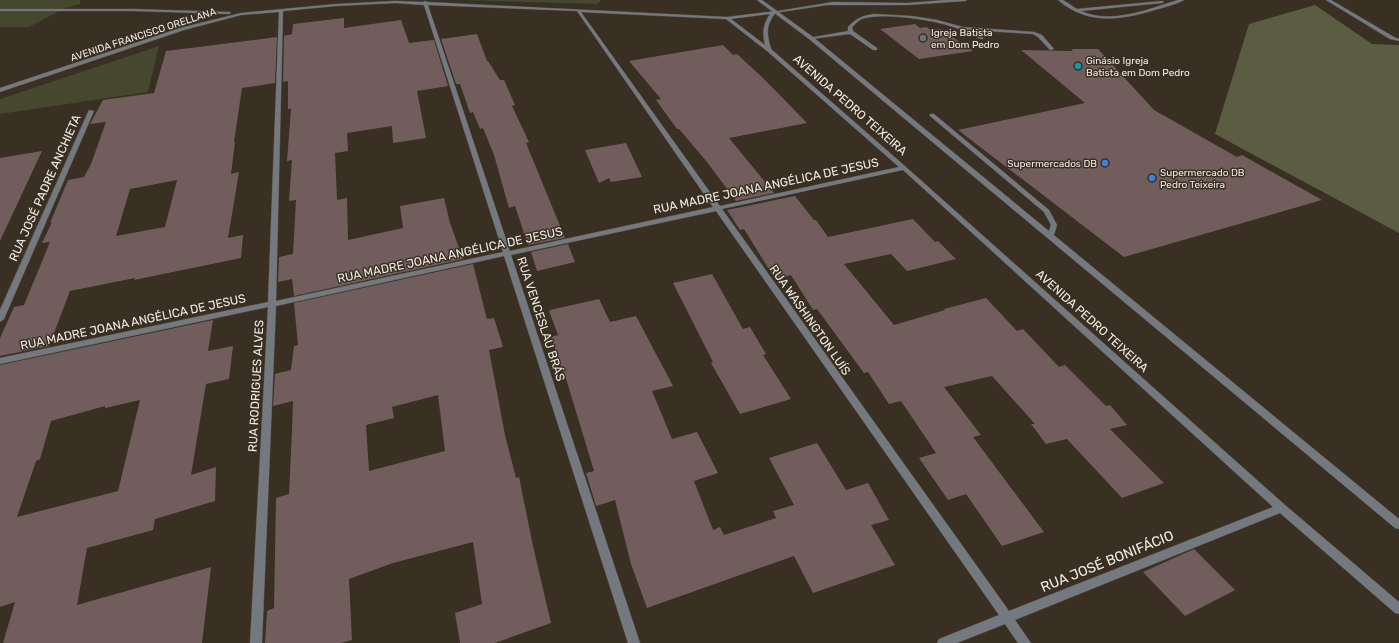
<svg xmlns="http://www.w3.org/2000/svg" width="1399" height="643" viewBox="0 0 1399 643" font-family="Rubik,sans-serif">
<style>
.green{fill:#45472e}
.forest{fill:#5b5d42}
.building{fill:#715e5c;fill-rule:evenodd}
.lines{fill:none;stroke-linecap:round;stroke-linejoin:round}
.service-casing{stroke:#564d42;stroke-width:1}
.minor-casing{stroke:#564d42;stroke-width:1}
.tertiary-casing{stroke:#564d42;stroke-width:1}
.service{fill:#74797f;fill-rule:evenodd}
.minor{fill:#74797f;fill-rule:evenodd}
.tertiary{fill:#74797f;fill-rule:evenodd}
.worship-dot{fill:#6b7280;stroke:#392f23;stroke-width:1.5}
.culture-dot{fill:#0f9aa8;stroke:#392f23;stroke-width:1.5}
.shop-dot{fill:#3f7fe0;stroke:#392f23;stroke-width:1.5}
.labels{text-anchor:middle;stroke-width:3;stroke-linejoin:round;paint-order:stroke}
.far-poi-label{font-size:10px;fill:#f1ebe3;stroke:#392f23;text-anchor:start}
.far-street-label{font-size:10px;fill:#f1ebe3;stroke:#392f23}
.street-label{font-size:12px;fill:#f1ebe3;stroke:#392f23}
.near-street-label{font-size:14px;fill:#f1ebe3;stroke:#392f23}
</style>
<rect width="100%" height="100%" fill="#392f23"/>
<g class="green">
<polygon points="0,0 80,0 80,4 65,8 29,27 0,27"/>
<polygon points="459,0 601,0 598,4"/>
<polygon points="159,46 148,92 0,114 0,99"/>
</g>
<polygon class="forest" points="1315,5 1372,44 1399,45 1399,233 1215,134 1249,24"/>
<g class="building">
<polygon points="344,18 344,28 401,20 409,43 434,40 448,86 417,91 426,138 393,143 392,126 347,133 348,151 335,153 337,200 347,198 348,240 403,228 400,206 444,198 450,223 463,259 294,296 292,279 278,282 279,257 293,254 296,200 289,201 292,160 287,161 291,109 288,109 288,81 283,82 284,36 292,34 293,24"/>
<polygon points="915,24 920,28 926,27 931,30 941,29 973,51 919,59 880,29"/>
<polygon points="477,34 487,61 488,61 500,80 504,80 515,105 512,106 529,142 526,143 565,238 528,245 515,206 509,208 494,155 483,128 480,129 473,112 470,113 460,84 456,84 441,39"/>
<path d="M277,37L275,83L242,88L234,142H235L231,174L239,172L228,238L243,235L241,258L134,280L135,278L70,291L49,346L0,356V338L14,307L24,305L50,242L42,243L52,222L50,223L68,180L84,177L91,164L106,122L90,124L103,100L154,93L166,51ZM177,180L165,227L116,236L130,189Z"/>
<polygon points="723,45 733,55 737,54 765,80 807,123 729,138 774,193 736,201 707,162 679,129 677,129 656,100 661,99 629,61"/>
<polygon points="1071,49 1098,49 1154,110 1237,157 1242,155 1322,200 1124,257 958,130 1085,103 1021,50 1073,51"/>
<polygon points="626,143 642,177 611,182 609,178 599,183 585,150"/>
<polygon points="42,151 0,241 0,158"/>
<polygon points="795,196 814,220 816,220 828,237 913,219 935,242 938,241 956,259 907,271 891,254 844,264 894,325 945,310 944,309 986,298 1017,331 1023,329 1059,367 1065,365 1106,406 1110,405 1127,425 1110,429 1164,483 1122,498 1067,439 1046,444 1031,424 1035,424 992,376 944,387 981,435 973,437 1044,532 1002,546 966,494 948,500 919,458 936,453 901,401 889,404 868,372 864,373 817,309 813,310 791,275 775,279 744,229 740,230 727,210"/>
<polygon points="568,244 575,262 537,271 531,252"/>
<path d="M473,264L487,319L494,318L503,347L489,350L505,435L516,478L519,477L533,546L551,623L495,643H460L455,613L482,604L473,542L393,563L349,579L352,640L341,643H265L267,611L274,608L276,498L289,494L292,430L293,401L273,406L275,374L291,370L294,346L298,345L294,303ZM438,395L445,451L369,471L366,425L394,418L392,407Z"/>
<polygon points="712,274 743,329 750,327 766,354 763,355 791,399 740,414 711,363 713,362 673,283"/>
<polygon points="599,299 610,322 636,316 673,386 652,391 672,439 697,432 718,473 694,481 713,530 720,527 724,535 776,518 773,511 794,505 769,458 817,443 846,490 868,483 889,520 871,525 895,565 813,593 794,556 647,608 631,564 615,500 596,506 586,473 594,471 564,372 563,373 551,337 558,335 549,311 550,310"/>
<path d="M213,320L208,351L233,346L229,379L206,384L191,475L216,467L215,501L155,519L153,530L87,548L77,605L211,567L202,643H3L15,602L0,607V365ZM140,400L118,491L17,517L36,461L40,459L51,421L105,406V408Z"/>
<polygon points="1194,549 1235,590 1185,616 1143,572"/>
</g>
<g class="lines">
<g class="service-casing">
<g id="service">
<polygon points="946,0 967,0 965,1 907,5 827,5 774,13 772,12 833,2 907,3"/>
<path d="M1058,0H1063L1077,9L1162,1L1164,2L1162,3L1081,11C1112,25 1148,9 1178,0H1184C1177,4 1166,7 1158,9C1122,20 1088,26 1058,0Z"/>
<path d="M874,14L912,16L937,20L963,27L1034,32L1042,35L1054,49L1050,50L1038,37L1033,34L969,30L983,37V39H981C973,37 967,31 959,29C936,20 888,13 865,18C859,19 856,24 852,27L853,31L877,48V50H873L850,34L811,39L809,38L848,31V27C856,18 862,16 874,14Z"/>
<polygon points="930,114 934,114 1049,210 1057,225 1053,238 1051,239 1047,237 1051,225 1044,212 930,116"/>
</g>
</g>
<g class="minor-casing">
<g id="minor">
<polygon points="1326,0 1331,0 1394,37 1399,39 1399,41 1390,39"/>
<path d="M395,1L423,2L425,1L427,2L727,17L776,11V12C765,27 767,33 771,49L906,167L1285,505L1399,602V614L1395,613L1280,513L1015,620L1031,643H1018L1005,624L957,643H937L939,639L999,615L716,211L511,255L640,643H628L504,256L276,306L262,643H250L268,307L0,364V358L268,302L279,12L241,15L184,30L0,92V88L180,28L241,13L336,4ZM395,3L424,5L503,252L276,301L283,11L336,6ZM428,5L577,11L713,207L510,251ZM581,12L726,19L767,51L899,167L720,206ZM770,14C763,24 762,33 765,45L731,19ZM903,170L1273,507L1009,611L722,209Z"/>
<polygon points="0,9 133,9 229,12 231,13 229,14 133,11 0,11"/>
<polygon points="89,110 94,111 4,319 0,322 0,310"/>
</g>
</g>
<g class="tertiary-casing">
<polygon id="tertiary" points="757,0 762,0 813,37 1399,519 1399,529 1395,528 809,39"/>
</g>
<use href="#service" class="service"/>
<use href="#minor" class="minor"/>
<use href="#tertiary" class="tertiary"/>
</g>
<circle class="worship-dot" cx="923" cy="38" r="4"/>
<circle class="culture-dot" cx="1078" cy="66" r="4"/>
<g class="shop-dot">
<circle cx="1105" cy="163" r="4"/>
<circle cx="1152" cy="178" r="4"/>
</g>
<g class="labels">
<g class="far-poi-label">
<text x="931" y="36">Igreja Batista<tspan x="931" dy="12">em Dom Pedro</tspan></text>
<text x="1086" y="64">Ginásio Igreja<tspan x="1086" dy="12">Batista em Dom Pedro</tspan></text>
<text x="1097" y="167" text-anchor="end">Supermercados DB</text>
<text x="1160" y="176">Supermercado DB<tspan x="1160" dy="12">Pedro Teixeira</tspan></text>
</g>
<g class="far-street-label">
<text transform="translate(143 34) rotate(-18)" y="4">AVENIDA FRANCISCO ORELLANA</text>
</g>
<g class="street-label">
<text transform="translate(850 105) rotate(41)" y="4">AVENIDA PEDRO TEIXEIRA</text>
<text transform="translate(766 186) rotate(-12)" y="4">RUA MADRE JOANA ANGÉLICA DE JESUS</text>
<text transform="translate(45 188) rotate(-66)" y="4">RUA JOSÉ PADRE ANCHIETA</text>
<text transform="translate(450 255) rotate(-12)" y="4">RUA MADRE JOANA ANGÉLICA DE JESUS</text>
<text transform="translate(541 319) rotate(72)" y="4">RUA VENCESLAU BRÁS</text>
<text transform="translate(810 320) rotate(55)" y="4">RUA WASHINGTON LUÍS</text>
<text transform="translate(1092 321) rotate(42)" y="4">AVENIDA PEDRO TEIXEIRA</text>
<text transform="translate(133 322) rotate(-12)" y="4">RUA MADRE JOANA ANGÉLICA DE JESUS</text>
<text transform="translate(256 386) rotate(-87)" y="4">RUA RODRIGUES ALVES</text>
</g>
<g class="near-street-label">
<text transform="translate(1107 561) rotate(-22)" y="5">RUA JOSÉ BONIFÁCIO</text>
</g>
</g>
</svg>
